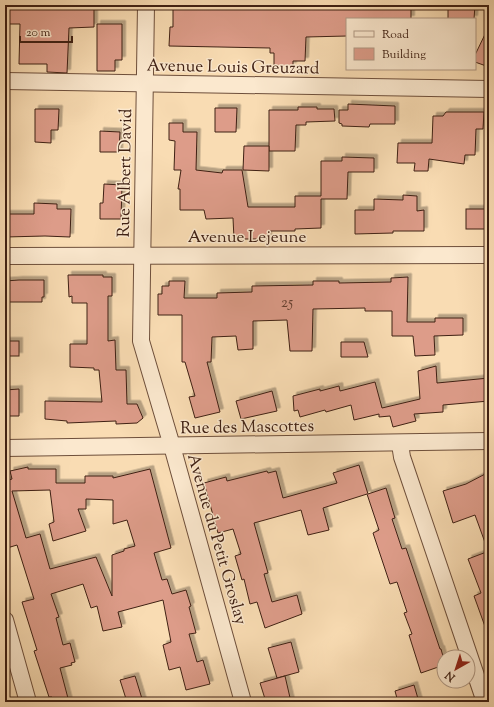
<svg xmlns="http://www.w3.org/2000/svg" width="494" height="707" viewBox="0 0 494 707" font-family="'Sorts Mill Goudy',serif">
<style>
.building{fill:#dd9c89;stroke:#3f2013;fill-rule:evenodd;filter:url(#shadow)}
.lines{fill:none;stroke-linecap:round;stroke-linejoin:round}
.street-casing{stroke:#6e4f3b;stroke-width:18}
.street{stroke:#fbe8ce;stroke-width:16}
.labels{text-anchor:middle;stroke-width:3;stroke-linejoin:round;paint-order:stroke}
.number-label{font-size:15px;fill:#663f30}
.street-label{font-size:17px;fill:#3f2013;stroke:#fbe8ce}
</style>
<defs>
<filter id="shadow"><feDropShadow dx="3.5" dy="-3.5" stdDeviation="0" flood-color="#0004"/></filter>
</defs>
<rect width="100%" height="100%" fill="#f9dcb3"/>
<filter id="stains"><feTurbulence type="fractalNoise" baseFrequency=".005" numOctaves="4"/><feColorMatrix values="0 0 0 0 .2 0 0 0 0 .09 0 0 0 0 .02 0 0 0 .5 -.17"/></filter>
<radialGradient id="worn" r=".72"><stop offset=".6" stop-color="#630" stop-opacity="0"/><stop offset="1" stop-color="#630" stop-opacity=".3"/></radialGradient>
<g class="building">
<polygon points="5,5 94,5 94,27 69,28 67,73 47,72 47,64 19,64 20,24 5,24"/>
<polygon points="173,5 411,5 411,19 347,19 347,36 306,37 305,61 293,61 293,66 274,66 274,53 270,53 270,48 169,46 170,27 173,27"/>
<polygon points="448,5 475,5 474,19 448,19"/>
<polygon points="97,24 122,24 122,60 115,60 115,71 97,71"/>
<polygon points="489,26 489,67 475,62 475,55"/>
<polygon points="348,104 395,106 395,124 370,124 369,127 342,126 342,124 339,123 339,110 348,110"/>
<polygon points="298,107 317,107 317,109 334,109 335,121 306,122 306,125 296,125 295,151 269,151 269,110 298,110"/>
<polygon points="215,108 237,108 236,132 215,132"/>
<polygon points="35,109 59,109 58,130 51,130 51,143 35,142"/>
<polygon points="446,112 484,112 483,129 476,129 475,155 465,155 464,164 429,159 428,171 414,171 415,163 397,163 398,143 432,143 433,116 443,116"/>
<polygon points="169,123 183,123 183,132 197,132 196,170 222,173 223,170 242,170 248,207 295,207 295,196 321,196 321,161 342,161 342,157 374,158 374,172 348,172 347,199 321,199 321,228 295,229 295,231 268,231 268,239 234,239 233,218 206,219 204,210 180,210 180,189 178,189 181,170 174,170 175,141 169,140"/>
<polygon points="100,131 120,132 119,152 100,152"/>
<polygon points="244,146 269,146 269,171 243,170"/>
<polygon points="104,184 122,185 121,219 100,219 100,203 103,203"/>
<polygon points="403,195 417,196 417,211 424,210 424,231 393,231 393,233 355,234 355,210 374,210 374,199 403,200"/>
<polygon points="34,203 57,204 57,209 71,209 70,237 45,236 5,237 5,214 34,214"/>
<rect x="466" y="209" width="23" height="20"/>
<polygon points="68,275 103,275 103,277 112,277 112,296 108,296 108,341 115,340 116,370 126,370 127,404 137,404 143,418 137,423 116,424 116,421 67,423 67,421 45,419 45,401 102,402 99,370 94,370 94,368 70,367 70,344 87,344 87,303 72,303 72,296 69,297"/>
<polygon points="408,277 407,322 435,322 435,318 463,318 463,335 434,336 435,355 415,356 413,336 392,336 392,311 365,311 365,308 313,309 312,351 290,351 287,320 253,321 253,349 238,350 236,336 212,337 211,362 207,362 220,412 195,418 189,397 195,396 185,362 182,362 182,315 158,315 158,294 162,294 162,286 169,286 169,281 185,281 184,298 217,298 217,293 252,292 252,286 313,285 313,281 339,281 339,283 391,282 391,278"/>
<polygon points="19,280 44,280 44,297 42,297 42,302 5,302 5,281"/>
<rect x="5" y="341" width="14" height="15"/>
<polygon points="341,342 364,342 368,357 341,357"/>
<polygon points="436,366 437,383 489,378 489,401 443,405 443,412 414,414 416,421 393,427 390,416 379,417 379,414 354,420 351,405 326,412 325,410 300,417 298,410 294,411 293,396 320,389 320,391 339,386 340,391 375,382 382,408 420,399 418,371"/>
<polygon points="19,389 19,416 5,416 5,390"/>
<polygon points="272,391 277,411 241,419 236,401"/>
<polygon points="359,465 368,494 386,488 395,518 392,519 402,549 406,548 440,649 441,649 444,660 444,665 421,673 409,635 412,634 404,613 407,612 397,582 390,584 373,533 379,530 367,494 323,508 329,530 308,535 301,510 254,523 268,573 264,574 272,602 297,595 302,614 265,628 257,602 250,604 244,579 242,580 235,556 241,554 233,529 218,533 204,483 226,477 227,481 267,471 268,473 276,471 283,498 337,483 333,473"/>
<path d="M28,467V469H56V483H85V476H113V478L150,469L171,548L154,553L162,580L167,579L172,594L186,590L191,606L189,607L196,633L189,634L197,662L203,660L210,684L186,690L180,667L169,670L163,645L171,642L163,600L118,612L122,627L103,631L97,606L91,608L83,584L51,594L59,617L56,618L63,645L70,643L75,662L71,663L72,665L60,668L69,702H53L52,697H49L34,651L37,650L22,602L34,599L17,545L7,548L5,540V481L12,479L10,471ZM50,490L54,522L49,524L53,541L86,531L78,509H86V499L113,500V524L127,520L135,546L124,549V551L112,555V596L96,557L50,569L40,534L26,538L12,491Z"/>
<polygon points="489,472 489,548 487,548 475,515 453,523 443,491 466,484"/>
<polygon points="489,551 489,632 487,632 474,596 481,593 468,559"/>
<polygon points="291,642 299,672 277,678 268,648"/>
<polygon points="135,676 136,679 143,702 127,702 120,680"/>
<polygon points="285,676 291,702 266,702 260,683"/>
<polygon points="414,685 419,702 398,702 395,691"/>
</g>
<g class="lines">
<g class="street-casing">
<g id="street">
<polyline points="146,5 141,341 172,446 243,702"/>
<polyline points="5,81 489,89"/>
<polyline points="5,256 489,255"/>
<polyline points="400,444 402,457 485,702"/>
<polyline points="5,448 489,441"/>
<polyline points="5,620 28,702"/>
</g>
</g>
<use href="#street" class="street"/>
</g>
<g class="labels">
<g class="number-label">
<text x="287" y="307">25</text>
</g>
<g class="street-label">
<text transform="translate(233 66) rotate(1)" y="6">Avenue Louis Greuzard</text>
<text transform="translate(124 173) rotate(-89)" y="6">Rue Albert David</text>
<text x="247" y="242">Avenue Lejeune</text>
<text transform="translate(247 426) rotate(-1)" y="6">Rue des Mascottes</text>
<text transform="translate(218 539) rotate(74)" y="6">Avenue du Petit Groslay</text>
</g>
</g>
<rect width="494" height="707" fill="none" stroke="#f9dcb3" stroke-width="20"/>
<rect x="6" y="6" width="482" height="695" fill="none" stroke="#3f2013" stroke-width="2"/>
<rect x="10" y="10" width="474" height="687" fill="none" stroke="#3f2013"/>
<rect x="346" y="18" width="130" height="52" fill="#fbe8ce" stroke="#b09883"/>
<rect x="354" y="31" width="20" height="6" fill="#fbe8ce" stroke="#b09883"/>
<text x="382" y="38" font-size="12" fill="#3f2013">Road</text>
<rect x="354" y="48" width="20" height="12" fill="#dd9c89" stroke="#b09883"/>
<text x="382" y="58" font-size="12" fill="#3f2013">Building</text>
<g transform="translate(456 669) rotate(219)"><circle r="19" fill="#fbe8ce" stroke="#b09883"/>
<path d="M0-3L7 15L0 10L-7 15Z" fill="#8f2418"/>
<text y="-6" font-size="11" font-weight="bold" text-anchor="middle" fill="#3f2013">N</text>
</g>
<path d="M20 36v6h52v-6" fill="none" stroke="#3f2013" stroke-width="2"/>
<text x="26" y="36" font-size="12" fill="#3f2013" stroke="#fbe8ce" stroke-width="3" paint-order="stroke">20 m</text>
<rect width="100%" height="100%" filter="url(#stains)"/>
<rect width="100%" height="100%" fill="url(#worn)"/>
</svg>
